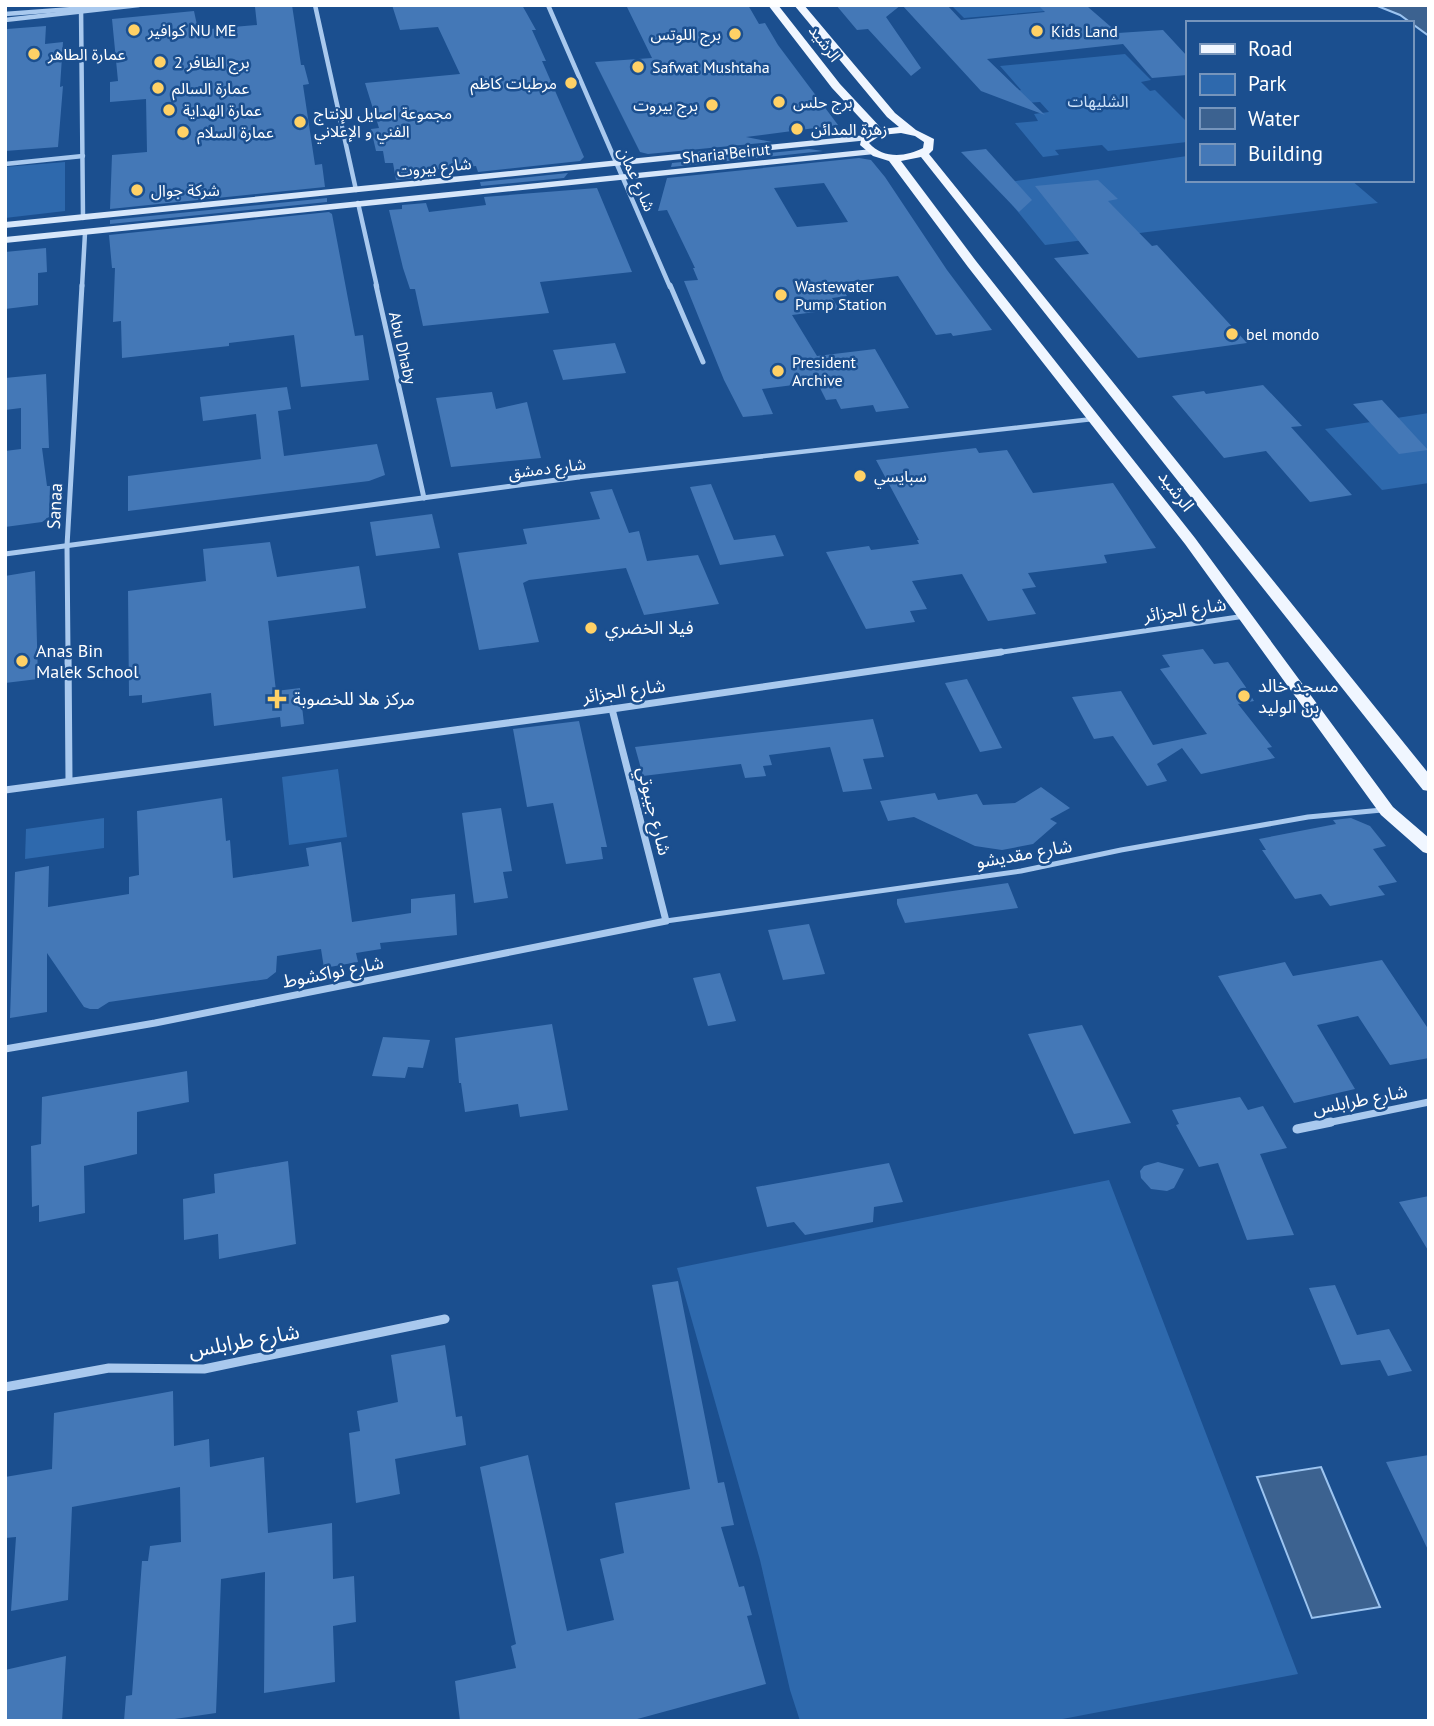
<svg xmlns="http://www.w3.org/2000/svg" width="1434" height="1726" viewBox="0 0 1434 1726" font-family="'PT Sans','Noto Sans Arabic',sans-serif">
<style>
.green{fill:#2e69ad}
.water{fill:#3c6290;stroke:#9cc4f0;stroke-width:2}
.building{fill:#4478b7;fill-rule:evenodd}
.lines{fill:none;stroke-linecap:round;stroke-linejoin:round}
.service-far1{stroke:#a9c9ee;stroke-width:4.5}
.service{stroke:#a9c9ee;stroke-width:5}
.minor-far3{stroke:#a9c9ee;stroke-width:4.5}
.minor-far2{stroke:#a9c9ee;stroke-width:5}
.minor-far1{stroke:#a9c9ee;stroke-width:7}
.minor{stroke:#a9c9ee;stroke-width:9}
.secondary{fill:#d6e6fa;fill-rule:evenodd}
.primary{fill:#f0f6ff;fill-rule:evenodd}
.poi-dot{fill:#ffd166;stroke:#1b4f8f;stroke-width:2.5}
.labels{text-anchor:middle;stroke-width:5;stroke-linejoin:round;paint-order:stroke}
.far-poi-label{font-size:16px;fill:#fff;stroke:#1b4f8f;text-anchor:start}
.far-street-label{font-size:16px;fill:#fff;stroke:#1b4f8f}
.far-park-label{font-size:16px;fill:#cfe3fa;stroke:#1b4f8f}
.street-label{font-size:18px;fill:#fff;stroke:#1b4f8f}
.poi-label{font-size:18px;fill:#fff;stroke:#1b4f8f;text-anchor:start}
.near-street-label{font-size:21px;fill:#fff;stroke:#1b4f8f}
</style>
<rect width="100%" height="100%" fill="#1b4f8f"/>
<g class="green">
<polygon points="951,5 1092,5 1093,7 964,18"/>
<polygon points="1125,54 1151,80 1141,82 1150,91 1155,90 1187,122 1187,142 1108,151 1102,145 1055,150 1059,155 1043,157 1015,123 1038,121 1034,114 1049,112 1040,102 1024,103 1014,92 1021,90 1000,66"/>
<polygon points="1187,156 1187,180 1351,180 1378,203 1045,245 995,184"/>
<polygon points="65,162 65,211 5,218 5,167"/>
<polygon points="1429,413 1429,483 1382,490 1325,429"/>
<polygon points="338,769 347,837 289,845 282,777"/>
<polygon points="104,818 104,848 25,859 26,829"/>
<polygon points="1109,1180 1298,1674 1052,1721 800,1721 790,1690 760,1560 677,1268"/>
</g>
<g class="water">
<polygon points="1375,5 1429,5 1429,36 1400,15"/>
<polygon points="1321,1467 1380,1607 1312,1618 1257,1477"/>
</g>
<g class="building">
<polygon points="292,5 301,65 304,65 309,84 303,85 315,165 322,164 325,187 110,209 112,155 147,152 146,99 110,102 110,82 118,81 112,19 194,11 198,30 257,25 255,7"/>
<polygon points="392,5 522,5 536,30 532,30 546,61 542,61 584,157 580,161 478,172 476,166 417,171 419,178 396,180 393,163 385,163 383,151 376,151 371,129 379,128 365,83 460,74 438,27 400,30"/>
<polygon points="626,5 748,5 759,24 765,23 778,45 838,125 746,137 772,142 648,154 640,152 595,62 652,58"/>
<polygon points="836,5 901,5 886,17 921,68 911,76 868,29 857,30"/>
<polygon points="902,5 947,5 961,20 1045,12 1038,5 1080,5 1088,7 1118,33 1163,30 1187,56 1187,75 1152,78 1123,44 987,59 1045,115 981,91"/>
<polygon points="46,26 45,44 63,42 60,87 63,86 58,147 5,151 7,29"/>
<polygon points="809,149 823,151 671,167 672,163"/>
<polygon points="986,149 1032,200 1019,212 961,152"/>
<path d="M859,158L871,160L885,177L947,270L992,330L953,336L951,333L936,335L898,276L838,283L847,296L832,298L839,309L792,315L817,356L875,349L909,408L876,412L873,405L841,409L836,399L826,400L817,382L762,389L773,414L743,417L724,380L684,281L698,280L693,268H695L667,210L658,211L667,178ZM824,183L848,222L797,227L774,188Z"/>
<polygon points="568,173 564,178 481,186 480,182"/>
<polygon points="1098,180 1118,199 1108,201 1152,246 1157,245 1247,343 1138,358 1054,258 1089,254 1035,186"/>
<polygon points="597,188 632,272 540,282 549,313 423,326 415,289 410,289 403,268 389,210 402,209 402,205 426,203 429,212 486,205 484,197"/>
<polygon points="327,198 327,202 110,224 110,220"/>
<polygon points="329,212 332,214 355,336 363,335 369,380 301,387 294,335 229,343 229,346 122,358 121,321 113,322 115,268 112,268 109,235"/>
<polygon points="46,248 47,272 38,273 38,305 5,309 5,252"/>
<polygon points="615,343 626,373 563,380 553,350"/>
<polygon points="46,374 49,448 42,448 47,486 50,486 49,517 42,522 5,527 5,451 21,449 21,408 5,410 5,378"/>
<polygon points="1263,385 1302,426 1291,427 1352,495 1310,502 1266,451 1224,458 1172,396 1204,391 1206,394"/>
<polygon points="287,387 291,409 278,411 284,456 377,444 385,475 369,481 128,511 128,476 261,459 256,414 203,421 200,397"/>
<polygon points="492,392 496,409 527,402 541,458 451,467 436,398"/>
<polygon points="1382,400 1428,450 1399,454 1353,404"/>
<polygon points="976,448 979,453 1007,450 1033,493 1113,483 1156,548 1104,555 1107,563 1028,573 1036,587 1022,589 1036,614 988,621 962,574 912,581 927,609 910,611 915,622 866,629 826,552 869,546 871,550 919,544 917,540 919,540 876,460"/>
<polygon points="711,484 734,540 775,535 784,556 720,565 690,487"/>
<polygon points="612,489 629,533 639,531 647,561 698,555 719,604 644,615 626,568 529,580 523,583 539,642 479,650 458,553 527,544 523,529 600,519 590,492"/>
<polygon points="432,514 440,548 376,556 370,522"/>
<polygon points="270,542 277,577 359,566 366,608 268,621 276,691 300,688 304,724 281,727 280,717 214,726 211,693 142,703 142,695 129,696 128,591 206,581 203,549"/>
<polygon points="35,571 38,679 5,683 5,576"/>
<polygon points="1203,649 1214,664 1228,662 1245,686 1254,701 1238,704 1272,747 1267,748 1275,758 1201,774 1182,748 1157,764 1167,781 1147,786 1113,736 1094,739 1072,697 1121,691 1153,745 1207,734 1160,669 1170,667 1162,655"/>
<polygon points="967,679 1002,748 980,752 945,683"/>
<polygon points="873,719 884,757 863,759 872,789 843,792 830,747 769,755 772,765 763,766 766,776 745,778 741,764 643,776 635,747"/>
<polygon points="579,721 607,847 601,847 603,859 566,864 553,803 527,807 513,729"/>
<polygon points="1041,787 1070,808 1050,819 1057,823 1033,844 1002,850 975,846 914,817 888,821 880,801 935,793 938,800 977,794 983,805 1015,803"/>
<polygon points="222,798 226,841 230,840 233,878 309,866 306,848 341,842 352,922 411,913 411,899 455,894 457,935 380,943 381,949 356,953 358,962 324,968 321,949 277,956 276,972 267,979 109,1002 98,1009 90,1009 84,1007 47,953 47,1012 10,1018 15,872 49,866 48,907 129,894 129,877 139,875 137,811"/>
<polygon points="501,808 512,871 503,872 508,898 474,903 462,813"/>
<polygon points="1351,818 1370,826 1386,846 1373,849 1397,882 1378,886 1385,895 1330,906 1321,894 1295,899 1262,850 1266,850 1259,839 1336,824 1333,820"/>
<polygon points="1008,883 1018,908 905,923 897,904 897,899"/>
<polygon points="809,924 825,974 783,980 768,930"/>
<polygon points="1382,960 1429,1030 1429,1058 1390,1065 1358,1016 1317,1025 1355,1089 1294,1103 1218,976 1285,962 1293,976"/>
<polygon points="720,973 736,1021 708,1026 693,978"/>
<polygon points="552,1024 568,1110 520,1117 518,1104 465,1112 461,1083 459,1083 455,1038"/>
<polygon points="1082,1025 1131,1123 1074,1134 1028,1034"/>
<polygon points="383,1037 430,1040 423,1068 408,1067 405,1078 372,1076"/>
<polygon points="187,1071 189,1102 137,1112 137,1154 84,1166 85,1213 39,1222 39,1205 32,1207 31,1146 41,1144 42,1097"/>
<polygon points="1240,1097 1248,1110 1263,1106 1287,1148 1260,1154 1294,1235 1247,1240 1218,1163 1199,1167 1176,1125 1179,1124 1172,1110"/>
<polygon points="288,1161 296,1244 219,1259 218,1234 184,1240 183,1199 215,1193 214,1174"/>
<polygon points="1158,1162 1184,1169 1174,1188 1167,1191 1151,1189 1141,1178 1140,1171 1144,1166"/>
<polygon points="889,1163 903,1202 874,1207 873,1222 805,1235 794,1222 767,1227 756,1187"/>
<polygon points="1429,1196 1429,1252 1399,1202"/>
<polygon points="678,1281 718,1483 724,1482 734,1525 721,1527 739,1587 744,1586 752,1615 747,1616 766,1684 630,1721 460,1721 455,1681 516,1668 511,1646 516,1644 480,1467 528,1455 567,1631 614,1620 600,1559 624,1553 615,1503 690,1489 652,1285"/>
<polygon points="1335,1285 1357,1335 1389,1329 1412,1371 1388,1376 1380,1360 1341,1365 1309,1288"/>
<polygon points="445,1345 456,1417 462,1416 466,1445 395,1459 400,1494 356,1503 349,1433 360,1431 357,1411 398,1402 391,1355"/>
<polygon points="173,1391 174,1446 209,1439 210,1467 264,1457 268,1533 332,1523 333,1579 354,1576 356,1622 333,1626 335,1682 264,1693 265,1572 221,1579 216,1713 161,1721 124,1721 126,1696 132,1695 142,1561 148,1561 150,1546 181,1542 180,1487 72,1507 68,1600 11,1611 16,1537 5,1538 5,1477 52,1469 54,1413"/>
<polygon points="1429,1455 1429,1552 1386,1462"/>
<polygon points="66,1656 62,1721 5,1721 5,1670"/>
</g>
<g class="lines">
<polyline class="service-far1" points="579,477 1093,419"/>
<polyline class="service" points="666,921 1021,871 1121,850 1308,817 1382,810"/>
<g class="minor-far3">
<polyline points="81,5 83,218"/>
<polyline points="315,5 356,190"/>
<polyline points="548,5 670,287"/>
<polyline points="5,14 100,7"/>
<polyline points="5,20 139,5"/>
<polyline points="5,164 83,156"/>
<polyline points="358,203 377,287"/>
<polyline points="82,287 85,233"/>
</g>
<g class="minor-far2">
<polyline points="376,285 424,498"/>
<polyline points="670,285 703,362"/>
<polyline points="5,554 579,477"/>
<polyline points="68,654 67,546 82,285"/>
<polyline points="989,654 1245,616"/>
</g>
<g class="minor-far1">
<polyline points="68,652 69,780"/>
<polyline points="5,790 612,709 1001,652"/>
<polyline points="5,1049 155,1023 666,921 612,709"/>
<polyline points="1322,1124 1429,1102"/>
</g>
<g class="minor">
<polyline points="1297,1129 1331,1122"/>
<polyline points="5,1387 109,1368 204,1369 445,1319"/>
</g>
<g class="secondary">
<polygon points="866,135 870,138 869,140 5,228 5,222"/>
<polygon points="872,149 876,152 875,154 5,243 5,237"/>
</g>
<path class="primary" d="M768,5H778L840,84L882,129L899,127L887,117L794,5H804L895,113L916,130L934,139L933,150L929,154L1429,774V791L1423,790L921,157L901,161L976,261L1195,538L1393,807L1429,838V854L1423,852L1381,815L1185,544L968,267L889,161L873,156L860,145L862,136L872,131L832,88ZM901,133L915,136L924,142L923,148C906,157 883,159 869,143L881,135Z"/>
</g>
<g class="poi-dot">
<circle cx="134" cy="30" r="7"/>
<circle cx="1037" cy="31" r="7"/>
<circle cx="735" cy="34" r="7"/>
<circle cx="34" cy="54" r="7"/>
<circle cx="160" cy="62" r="7"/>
<circle cx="638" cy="67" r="7"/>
<circle cx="571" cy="83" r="7"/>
<circle cx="158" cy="88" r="7"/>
<circle cx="779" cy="102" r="7"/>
<circle cx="712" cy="105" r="7"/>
<circle cx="169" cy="110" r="7"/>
<circle cx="300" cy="122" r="7"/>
<circle cx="797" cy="129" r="7"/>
<circle cx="183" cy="132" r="7"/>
<circle cx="137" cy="190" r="7"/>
<circle cx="781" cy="295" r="7"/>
<circle cx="1232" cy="334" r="7"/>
<circle cx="778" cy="371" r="7"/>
<circle cx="860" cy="476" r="7"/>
<circle cx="591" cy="628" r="7"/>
<circle cx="22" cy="661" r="7"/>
<circle cx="1244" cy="696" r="7"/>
<path d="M273.5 688.5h7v7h7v7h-7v7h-7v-7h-7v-7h7z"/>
</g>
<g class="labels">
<g class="far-poi-label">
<text x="148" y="36">كوافير NU ME</text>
<text x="1051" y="37">Kids Land</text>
<text x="721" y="40" text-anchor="end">برج اللوتس</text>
<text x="48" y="60">عمارة الطاهر</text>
<text x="174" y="68">برج الظافر 2</text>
<text x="652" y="73">Safwat Mushtaha</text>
<text x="557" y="89" text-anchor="end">مرطبات كاظم</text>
<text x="172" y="94">عمارة السالم</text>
<text x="793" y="108">برج حلس</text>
<text x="698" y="111" text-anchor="end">برج بيروت</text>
<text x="183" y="116">عمارة الهداية</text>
<text x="314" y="119">مجموعة اصايل للإنتاج<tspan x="314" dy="18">الفني و الإعلاني</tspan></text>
<text x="811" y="135">زهرة المدائن</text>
<text x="197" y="138">عمارة السلام</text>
<text x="151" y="196">شركة جوال</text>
<text x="795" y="292">Wastewater<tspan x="795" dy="18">Pump Station</tspan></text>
<text x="1246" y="340">bel mondo</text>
<text x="792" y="368">President<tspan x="792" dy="18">Archive</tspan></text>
<text x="874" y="482">سبايسي</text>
</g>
<g class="far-street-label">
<text transform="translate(825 43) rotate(53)" y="6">الرشيد</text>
<text transform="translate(726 153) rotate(-6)" y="6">Sharia Beirut</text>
<text transform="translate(434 167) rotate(-6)" y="6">شارع بيروت</text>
<text transform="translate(637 179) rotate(66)" y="6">شارع عمان</text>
<text transform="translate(403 348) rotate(77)" y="6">Abu Dhaby</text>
<text transform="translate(547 468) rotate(-7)" y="6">شارع دمشق</text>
</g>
<g class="far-park-label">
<text x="1098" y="107">الشليهات</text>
</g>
<g class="street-label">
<text transform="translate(1176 491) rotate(53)" y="6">الرشيد</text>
<text transform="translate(55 506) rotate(-87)" y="6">Sanaa</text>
<text transform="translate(1185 610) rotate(-8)" y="6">شارع الجزائر</text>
<text transform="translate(624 691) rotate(-8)" y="6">شارع الجزائر</text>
<text transform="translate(654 811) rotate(76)" y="6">شارع جيبوتي</text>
<text transform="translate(1024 854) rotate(-10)" y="6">شارع مقديشو</text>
<text transform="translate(333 972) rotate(-11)" y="6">شارع نواكشوط</text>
<text transform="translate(1360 1100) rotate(-11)" y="6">شارع طرابلس</text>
</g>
<g class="poi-label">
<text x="605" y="634">فيلا الخضري</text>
<text x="36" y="657">Anas Bin<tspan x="36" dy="21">Malek School</tspan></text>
<text x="1258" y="692">مسجد خالد<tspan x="1258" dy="21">بن الوليد</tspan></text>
<text x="293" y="705">مركز هلا للخصوبة</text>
</g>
<g class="near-street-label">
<text transform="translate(244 1341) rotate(-10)" y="7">شارع طرابلس</text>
</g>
</g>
<rect width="1434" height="1726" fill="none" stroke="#ffffff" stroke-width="14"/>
<rect x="1186" y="21" width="228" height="161" fill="#1b4f8f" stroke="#7695bc" stroke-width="2"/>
<rect x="1200" y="44" width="35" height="10" fill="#f0f6ff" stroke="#7695bc" stroke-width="2"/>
<text x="1248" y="56" font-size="21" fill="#ffffff">Road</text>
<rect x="1200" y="74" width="35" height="21" fill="#2e69ad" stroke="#7695bc" stroke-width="2"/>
<text x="1248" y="91" font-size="21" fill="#ffffff">Park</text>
<rect x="1200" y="108" width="35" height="21" fill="#3c6290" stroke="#7695bc" stroke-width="2"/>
<text x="1248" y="126" font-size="21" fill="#ffffff">Water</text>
<rect x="1200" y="144" width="35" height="21" fill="#4478b7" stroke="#7695bc" stroke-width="2"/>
<text x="1248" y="161" font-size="21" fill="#ffffff">Building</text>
</svg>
